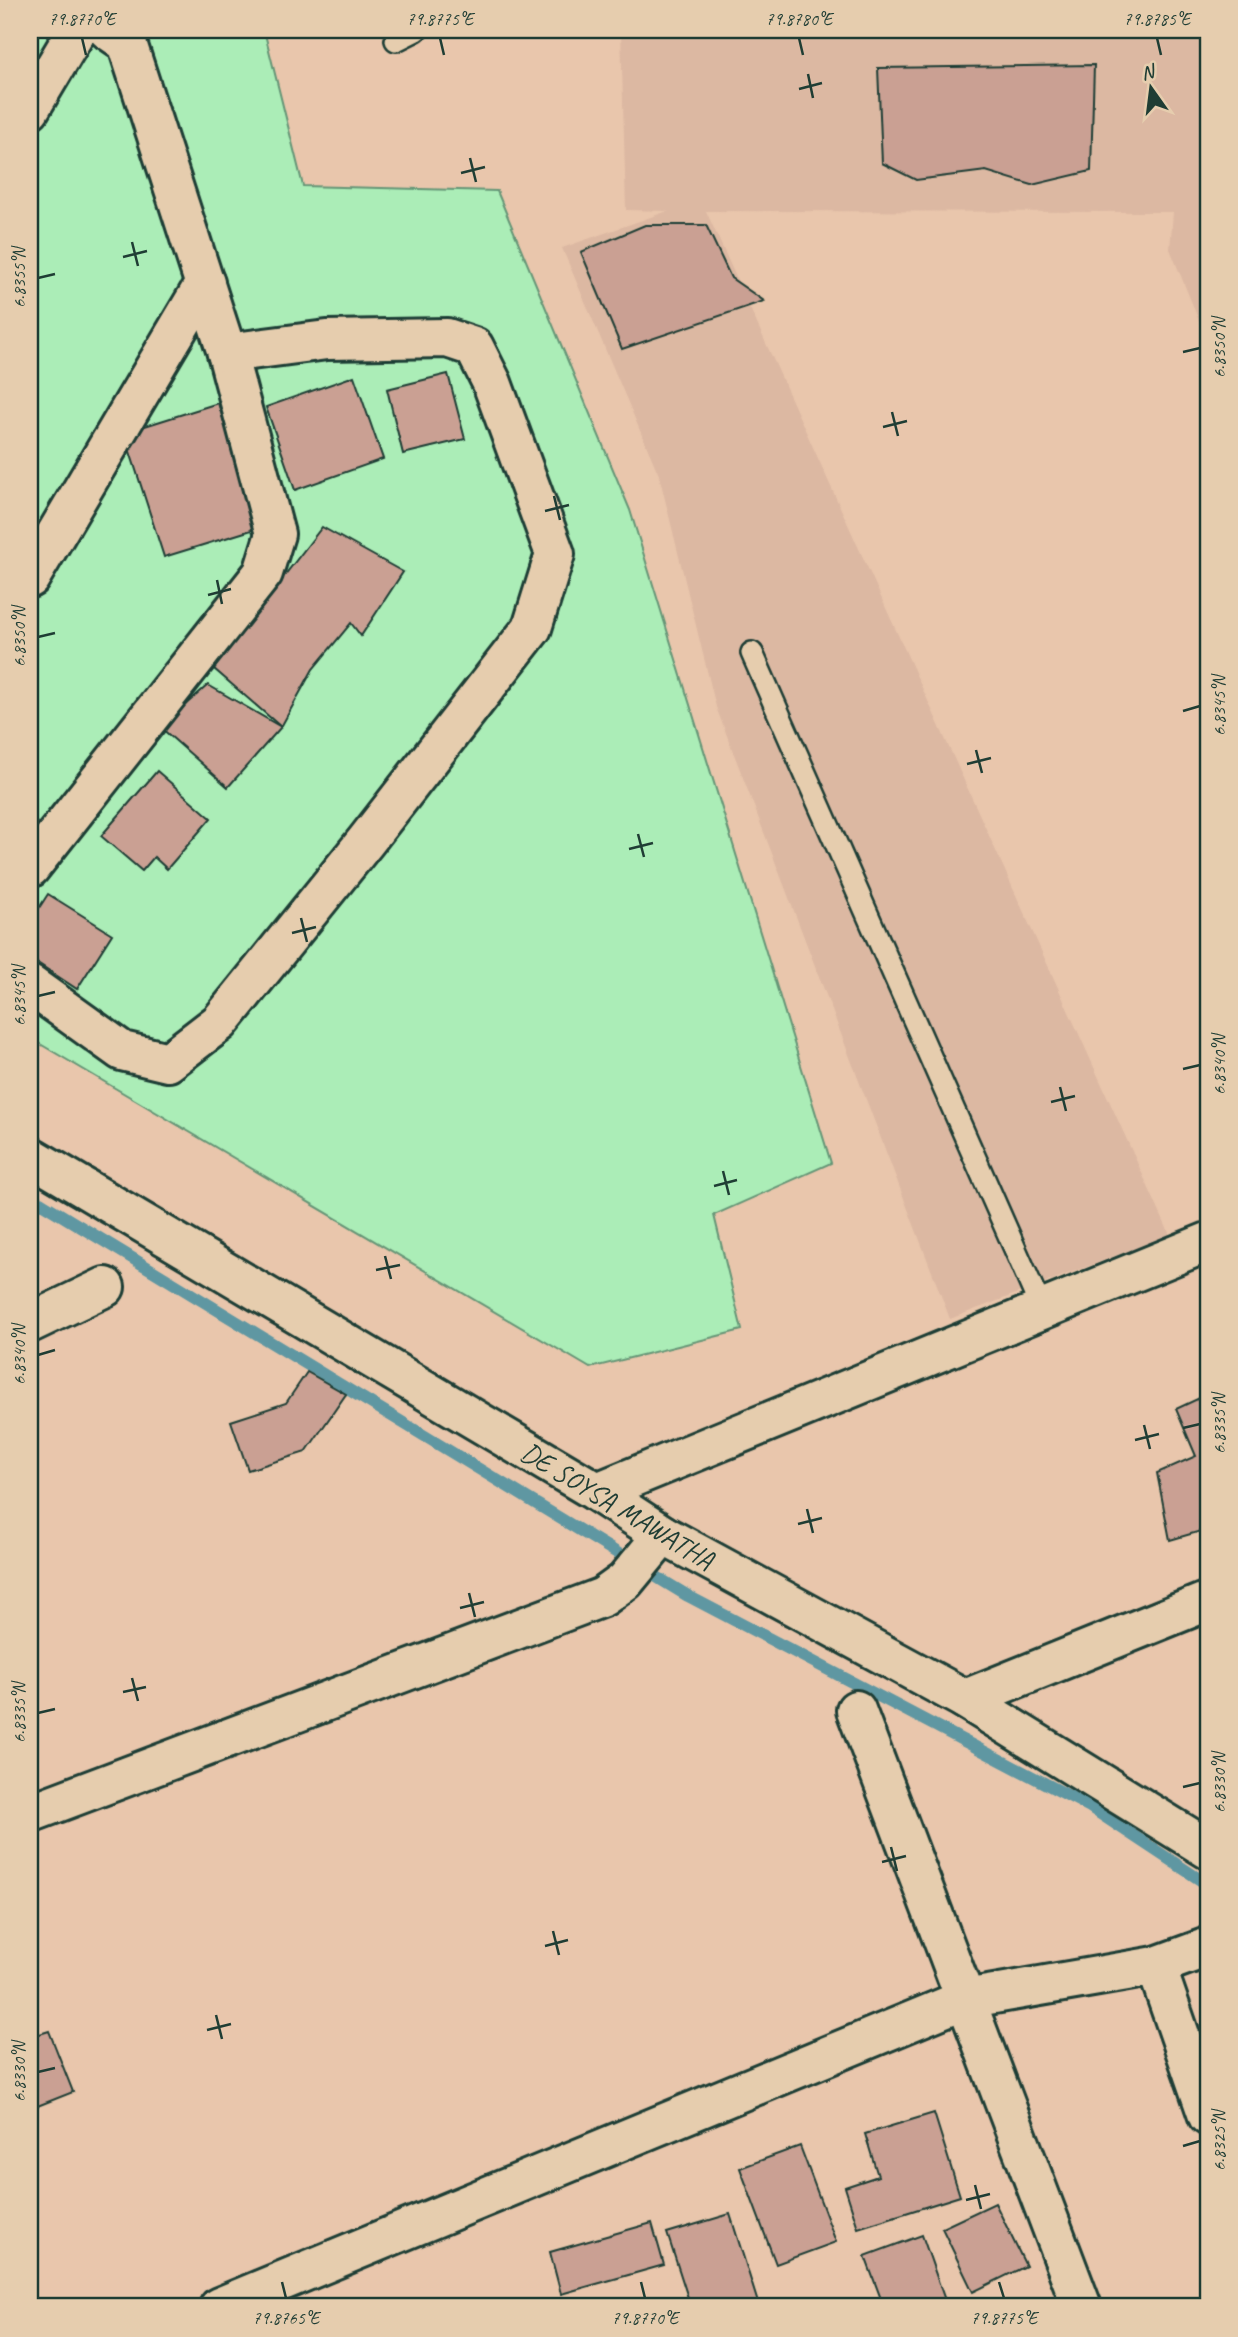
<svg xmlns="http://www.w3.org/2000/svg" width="1238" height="2337" viewBox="0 0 1238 2337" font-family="Caveat,sans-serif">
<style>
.built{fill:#dcb8a2}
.green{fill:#abedb7;stroke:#659576;stroke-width:2}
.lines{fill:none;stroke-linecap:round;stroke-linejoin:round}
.stream{stroke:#5f97a2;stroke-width:12}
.building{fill:#caa093;stroke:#1f3d34;stroke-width:2}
.service-casing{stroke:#1f3d34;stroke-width:26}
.minor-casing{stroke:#1f3d34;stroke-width:44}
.service{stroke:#e6cdae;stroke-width:21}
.minor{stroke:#e6cdae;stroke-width:38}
.ticks{fill:none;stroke:#1f3d34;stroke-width:2.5}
.labels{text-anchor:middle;stroke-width:5;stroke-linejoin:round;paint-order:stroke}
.street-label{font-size:28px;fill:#1f3d34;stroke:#e6cdae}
.neatline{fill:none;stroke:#1f3d34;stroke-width:2.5}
.ticks-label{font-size:18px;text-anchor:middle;fill:#1f3d34}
</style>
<rect width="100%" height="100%" fill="#e9c6ac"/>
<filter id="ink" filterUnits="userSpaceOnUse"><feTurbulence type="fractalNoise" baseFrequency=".0143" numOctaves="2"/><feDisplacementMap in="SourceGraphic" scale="14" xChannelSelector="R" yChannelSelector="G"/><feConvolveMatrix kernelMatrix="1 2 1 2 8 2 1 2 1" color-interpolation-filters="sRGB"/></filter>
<g filter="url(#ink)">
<polygon class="built" points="621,30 1208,30 1208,343 1170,249 1173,212 706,211 1170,1235 950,1319 716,707 659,475 562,248 668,211 626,210"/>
<polygon class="green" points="30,30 264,30 303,186 497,191 630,510 831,1163 714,1215 742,1330 590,1368 30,1038"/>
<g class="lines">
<polyline class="stream" points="30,1196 688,1596 1090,1807 1208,1885"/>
</g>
<g class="building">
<polygon points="1094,65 1091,171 1032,185 986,171 916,180 882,163 878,68"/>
<polygon points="645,225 706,225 731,278 764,301 622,349 581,252"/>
<polygon points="448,374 465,439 403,454 387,389"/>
<polygon points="354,376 383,459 295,490 266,407"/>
<polygon points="218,403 258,528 164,557 125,436 113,436"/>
<polygon points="322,527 403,572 361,636 351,623 313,669 281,727 213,668"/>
<polygon points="208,685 281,727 228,787 160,727"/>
<polygon points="157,771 211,818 167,869 154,857 142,871 101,836"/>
<polygon points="48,894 112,934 77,989 30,958 30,922"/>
<polygon points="307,1372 346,1394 306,1452 248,1470 231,1421 286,1403"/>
<polygon points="1208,1394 1208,1497 1206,1498 1208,1529 1170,1540 1157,1473 1196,1456 1176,1409"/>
<polygon points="49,2031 73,2092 30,2109 30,2037"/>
<polygon points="934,2113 960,2196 858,2228 845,2187 878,2176 865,2134"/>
<polygon points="800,2146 836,2242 776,2264 740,2168"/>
<polygon points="995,2203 1026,2266 973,2292 942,2228"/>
<polygon points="730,2214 758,2303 745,2307 691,2307 667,2233"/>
<polygon points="652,2223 664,2265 561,2294 550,2252"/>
<polygon points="922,2235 947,2306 884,2307 865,2256"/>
</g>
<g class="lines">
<g class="service-casing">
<g id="service">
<polyline points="396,40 416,30"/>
<polyline points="752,653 1042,1310"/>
</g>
</g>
<g class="minor-casing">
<g id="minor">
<polyline points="30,109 77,30"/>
<polyline points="30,578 205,283"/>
<polyline points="30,868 263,573 275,534 227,353 127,43 108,30"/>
<polyline points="30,985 122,1051 168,1062 220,1022 366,841 532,628 555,554 492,383 474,347 447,338 327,340 227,353"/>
<polyline points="30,1156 597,1492 663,1535 965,1699 1208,1849"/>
<polyline points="30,1323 105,1287"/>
<polyline points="597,1492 1208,1242"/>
<polyline points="965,1699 1208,1601"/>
<polyline points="856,1710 1082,2307"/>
<polyline points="30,1813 603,1597 625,1581 663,1535"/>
<polyline points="1156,1966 1208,2116"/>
<polyline points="219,2307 965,1999 1156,1966 1208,1947"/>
</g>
</g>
<use href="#service" class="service"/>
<use href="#minor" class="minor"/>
</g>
</g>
<path class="ticks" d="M82,38L86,55M440,38L444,55M799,38L803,55M1157,38L1161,55M808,74L813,98M799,89L822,83M470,158L476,182M461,173L485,167M132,242L138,266M123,257L147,251M38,278L55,274M1183,352L1200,348M892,412L898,436M883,427L907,421M554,496L560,520M545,511L569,505M217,580L222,604M208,595L231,589M38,637L55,633M1183,711L1200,706M976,750L982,773M967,764L991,758M638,834L644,857M629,849L653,843M301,918L307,942M292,933L316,927M38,996L55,992M1183,1069L1200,1065M1060,1087L1066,1111M1051,1102L1075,1096M723,1171L729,1195M714,1186L737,1180M385,1256L391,1279M376,1270L400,1265M38,1355L55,1350M1144,1425L1150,1449M1183,1428L1200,1424M1135,1440L1159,1434M807,1509L813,1533M798,1524L822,1518M469,1593L475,1617M460,1608L484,1602M132,1678L138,1701M123,1692L146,1687M38,1713L55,1709M1183,1787L1200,1783M891,1847L897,1871M882,1862L906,1856M553,1931L559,1955M545,1946L568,1940M216,2015L222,2039M207,2030L231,2024M38,2072L55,2068M1183,2146L1200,2141M975,2185L981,2209M966,2200L990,2194M282,2282L286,2298M641,2282L645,2298M999,2282L1004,2298"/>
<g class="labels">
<g class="street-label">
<text transform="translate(618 1505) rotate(31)" y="10">DE SOYSA MAWATHA</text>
</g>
</g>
<rect width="1238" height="2337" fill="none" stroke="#e6cdae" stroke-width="77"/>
<g transform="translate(1151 88) rotate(346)" stroke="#e6cdae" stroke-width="5" paint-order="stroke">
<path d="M0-5L12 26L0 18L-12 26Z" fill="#1f3d34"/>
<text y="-10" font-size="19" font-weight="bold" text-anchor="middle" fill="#1f3d34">N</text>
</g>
<rect x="38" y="38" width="1162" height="2260" class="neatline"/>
<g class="ticks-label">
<text x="82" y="25">79.8770°E</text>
<text x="440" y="25">79.8775°E</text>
<text x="799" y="25">79.8780°E</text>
<text x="1157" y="25">79.8785°E</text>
<text transform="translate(19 278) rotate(-90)" y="6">6.8355°N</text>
<text transform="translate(1219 348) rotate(-90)" y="6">6.8350°N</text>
<text transform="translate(19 637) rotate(-90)" y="6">6.8350°N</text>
<text transform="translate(1219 706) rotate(-90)" y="6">6.8345°N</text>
<text transform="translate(19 996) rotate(-90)" y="6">6.8345°N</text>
<text transform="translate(1219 1065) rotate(-90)" y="6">6.8340°N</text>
<text transform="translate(19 1355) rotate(-90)" y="6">6.8340°N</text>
<text transform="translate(1219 1424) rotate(-90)" y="6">6.8335°N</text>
<text transform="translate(19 1713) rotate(-90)" y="6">6.8335°N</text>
<text transform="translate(1219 1783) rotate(-90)" y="6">6.8330°N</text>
<text transform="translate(19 2072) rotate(-90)" y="6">6.8330°N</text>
<text transform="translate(1219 2141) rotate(-90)" y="6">6.8325°N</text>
<text x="286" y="2324">79.8765°E</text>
<text x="645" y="2324">79.8770°E</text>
<text x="1004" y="2324">79.8775°E</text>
</g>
</svg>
